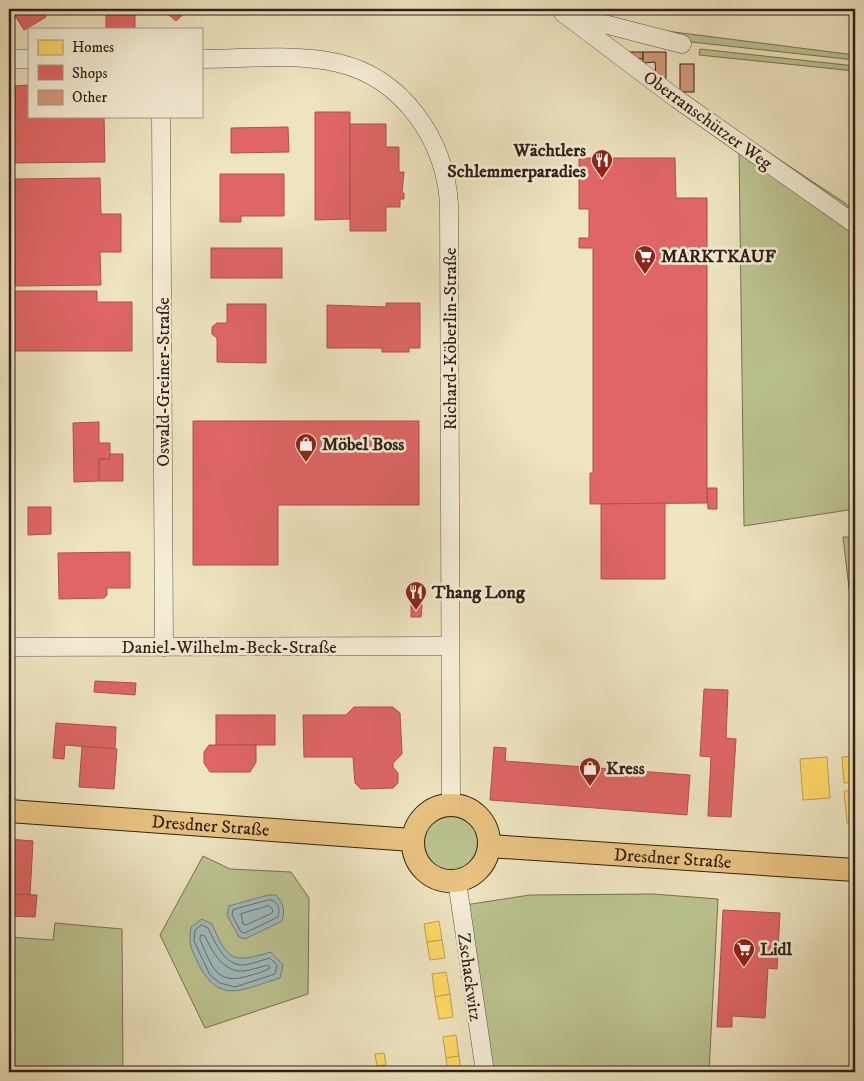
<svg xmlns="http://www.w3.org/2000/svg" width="864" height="1081" viewBox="0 0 864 1081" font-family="'IM FELL DW Pica',serif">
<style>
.green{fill:#bbc390;stroke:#767154}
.water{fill:#9fbbbe;stroke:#737d7b}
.homes{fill:#ffd966;stroke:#c1a14e}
.shops{fill:#e06666;stroke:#ac514e}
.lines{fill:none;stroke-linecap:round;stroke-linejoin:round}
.shore{stroke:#686d6a;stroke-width:1}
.building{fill:#d39979;stroke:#311f17}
.minor-casing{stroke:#605041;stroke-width:19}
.major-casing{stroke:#311f17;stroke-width:24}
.minor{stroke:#f4edd6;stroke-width:18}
.major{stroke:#e7c280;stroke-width:22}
.labels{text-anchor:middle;stroke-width:5;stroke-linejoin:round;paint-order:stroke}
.street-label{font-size:18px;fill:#311f17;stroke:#f4edd6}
.poi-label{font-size:18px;font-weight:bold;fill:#311f17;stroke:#f4edd6;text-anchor:start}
</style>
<rect width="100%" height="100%" fill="#eee4c0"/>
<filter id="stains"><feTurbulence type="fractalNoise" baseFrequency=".004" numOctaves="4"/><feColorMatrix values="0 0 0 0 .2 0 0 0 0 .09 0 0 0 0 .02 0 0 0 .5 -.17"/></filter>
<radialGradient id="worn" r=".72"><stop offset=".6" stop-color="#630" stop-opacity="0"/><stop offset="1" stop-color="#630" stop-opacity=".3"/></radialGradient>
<g class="green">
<polygon points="658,30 855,55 855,60 682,41"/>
<polygon points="700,49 855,66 855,71 699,55"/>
<polygon points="745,137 845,203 855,212 855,220"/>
<polygon points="739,149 855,228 855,509 744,526"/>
<polygon points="843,537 855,537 855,645 854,630"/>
<circle cx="450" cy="843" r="29"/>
<polygon points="203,856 230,869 291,872 309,898 308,994 205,1028 160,935"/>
<polygon points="653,894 718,899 709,1072 493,1072 465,905 530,895"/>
<polygon points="55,923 122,929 123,1072 9,1072 9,937 53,940"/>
</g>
<g class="water">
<path d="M268,895H276C284,904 285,910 282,921L245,939L239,937L227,915L229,906Z"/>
<path d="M202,919L212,924C228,962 233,963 271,952L283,965L280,978C243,989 219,1006 198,963C191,948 188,944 191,927Z"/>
</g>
<g class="homes">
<polygon points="854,756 855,782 844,783 842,757"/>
<polygon points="827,757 830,798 803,800 800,759"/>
<polygon points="855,790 855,822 847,823 844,791"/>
<polygon points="439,921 442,940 427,942 424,924"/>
<polygon points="442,940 445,958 430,960 427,942"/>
<polygon points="446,972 450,994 435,997 432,974"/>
<polygon points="450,994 453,1017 439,1019 435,997"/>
<polygon points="456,1035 459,1056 446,1058 443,1037"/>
<polygon points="384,1053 386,1065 377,1066 375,1054"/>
<polygon points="459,1056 461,1072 448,1072 446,1058"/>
</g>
<g class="shops">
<polygon points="11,9 41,9 46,17 24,30"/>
<rect x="106" y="9" width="29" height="20"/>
<polygon points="162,9 189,9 176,21"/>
<polygon points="29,85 29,116 104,116 105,162 9,163 9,117 15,117 15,86"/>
<polygon points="315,112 350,112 350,219 315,220"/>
<polygon points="350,124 386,124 386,147 399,147 399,172 404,172 402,193 404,193 404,199 400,199 400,207 386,207 386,231 350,231"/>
<polygon points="288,127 289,152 231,153 231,128"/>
<polygon points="579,158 675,158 676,198 707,198 707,503 590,504 590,473 593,473 593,248 579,248 579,238 589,238 589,209 579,209"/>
<polygon points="220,174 284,174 284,216 241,216 241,222 220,222"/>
<polygon points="100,178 101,214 121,214 121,252 100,252 101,285 15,286 14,179"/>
<rect x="211" y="248" width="71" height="30"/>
<polygon points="10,291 97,291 97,302 132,302 132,351 10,351"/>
<polygon points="386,303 420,303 420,348 409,348 409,352 382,352 382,348 327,348 327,305 386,307"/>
<polygon points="227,304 266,304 266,363 217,362 217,338 212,334 212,327 217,323 227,323"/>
<polygon points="193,421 419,421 419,505 278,505 278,565 193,565"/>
<polygon points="99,422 99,443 110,443 110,459 99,459 99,481 74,482 73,423"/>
<polygon points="110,454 123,454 123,481 99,481 99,459 110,459"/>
<polygon points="707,488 717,488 717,509 708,509"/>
<polygon points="665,503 665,579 601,579 601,504"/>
<polygon points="28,507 51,507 51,534 28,535"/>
<polygon points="130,552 130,588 107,588 107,595 104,598 59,599 58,553"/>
<polygon points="411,605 422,605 421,617 411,617"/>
<polygon points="95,681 136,683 135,695 94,692"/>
<polygon points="704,689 728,690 726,738 736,739 731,817 708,816 711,757 700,756"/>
<polygon points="354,707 393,707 400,713 402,754 393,763 393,767 398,773 398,783 393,788 361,789 355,783 353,757 304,757 303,715 346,715"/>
<rect x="216" y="715" width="59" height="30"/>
<polygon points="56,723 116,727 115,749 65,745 64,759 53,758"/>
<polygon points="209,745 256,745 256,762 250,772 210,772 204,763 204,752"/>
<polygon points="82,746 117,749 114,789 79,787"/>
<polygon points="494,747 506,748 505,761 690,775 687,815 490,800"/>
<polygon points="9,839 33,841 30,895 9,894"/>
<polygon points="9,894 37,895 35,917 9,916"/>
<polygon points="723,910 780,913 777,969 768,968 765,1018 732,1016 732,1027 717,1027"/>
</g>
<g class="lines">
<g class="shore">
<path d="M268,900H273C279,905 280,910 278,917L245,933L241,932L232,915L233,910Z"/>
<polygon points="269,906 273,910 272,913 246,925 243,924 241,914"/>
<path d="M202,925L208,928C215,942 224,966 244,965C253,964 262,960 270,958L277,965L275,974L235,987L220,983L210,975L194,941L195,930Z"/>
<path d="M201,935L205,936C212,952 224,973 244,971C252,970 260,967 268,965L270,968C264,972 255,974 248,976C215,986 212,965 200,940Z"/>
</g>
</g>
<g class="building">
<polygon points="629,52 643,52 643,59 629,58"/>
<polygon points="643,52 666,52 666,78 656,78 655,62 643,63"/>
<rect x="680" y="64" width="14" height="28"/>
</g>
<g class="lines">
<g class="minor-casing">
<g id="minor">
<polyline points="563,13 677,99 855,224"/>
<polyline points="573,16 682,44"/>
<polyline points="9,59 29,59"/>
<path d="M201,59C246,59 294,53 338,63C403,78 445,140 449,204L451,805"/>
<polyline points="161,116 164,647"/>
<polyline points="9,647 450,646"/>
<polyline points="457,881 485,1072"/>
</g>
</g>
<g class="major-casing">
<g id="major">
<circle cx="451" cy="843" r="38"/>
<path id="s1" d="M9,811L412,840"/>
<path id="s2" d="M489,846L855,870"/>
</g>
</g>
<use href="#minor" class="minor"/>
<use href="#major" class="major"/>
</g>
<defs>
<g id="restaurant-pin" transform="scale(1.125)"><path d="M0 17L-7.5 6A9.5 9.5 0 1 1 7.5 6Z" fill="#8f2418" stroke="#f4edd6"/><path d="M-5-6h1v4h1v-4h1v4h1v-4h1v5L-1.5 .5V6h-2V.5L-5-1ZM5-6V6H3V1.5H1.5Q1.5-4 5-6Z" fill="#fff"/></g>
<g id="supermarket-pin" transform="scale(1.125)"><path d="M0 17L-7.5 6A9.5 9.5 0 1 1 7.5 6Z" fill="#8f2418" stroke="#f4edd6"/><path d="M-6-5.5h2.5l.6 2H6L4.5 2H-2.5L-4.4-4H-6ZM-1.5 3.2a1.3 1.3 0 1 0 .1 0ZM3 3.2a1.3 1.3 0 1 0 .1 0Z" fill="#fff"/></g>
<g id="shop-pin" transform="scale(1.125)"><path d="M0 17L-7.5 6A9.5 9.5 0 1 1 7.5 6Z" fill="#8f2418" stroke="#f4edd6"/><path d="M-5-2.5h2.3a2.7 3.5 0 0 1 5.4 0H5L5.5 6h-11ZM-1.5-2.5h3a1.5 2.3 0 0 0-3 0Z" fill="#fff"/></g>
</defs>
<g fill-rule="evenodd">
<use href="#restaurant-pin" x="602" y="160"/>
<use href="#supermarket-pin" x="645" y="256"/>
<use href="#shop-pin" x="306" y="444"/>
<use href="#restaurant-pin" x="416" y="592"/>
<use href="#shop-pin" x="590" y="768"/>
<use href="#supermarket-pin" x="744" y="949"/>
</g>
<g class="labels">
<g class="street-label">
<text transform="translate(708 120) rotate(36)" y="6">Oberranschützer Weg</text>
<text transform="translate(450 339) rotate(-90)" y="6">Richard-Köberlin-Straße</text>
<text transform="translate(163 382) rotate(-90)" y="6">Oswald-Greiner-Straße</text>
<text x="229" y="653">Daniel-Wilhelm-Beck-Straße</text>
<text dy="6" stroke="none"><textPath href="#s1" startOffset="202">Dresdner Straße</textPath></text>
<text dy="6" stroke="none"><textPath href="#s2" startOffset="184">Dresdner Straße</textPath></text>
<text transform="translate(470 977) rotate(82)" y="6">Zschackwitz</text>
</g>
<g class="poi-label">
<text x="586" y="156" text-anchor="end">Wächtlers<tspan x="586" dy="21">Schlemmerparadies</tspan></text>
<text x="661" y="262">MARKTKAUF</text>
<text x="322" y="450">Möbel Boss</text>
<text x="432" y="598">Thang Long</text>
<text x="606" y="774">Kress</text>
<text x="760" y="955">Lidl</text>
</g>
</g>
<rect width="864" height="1081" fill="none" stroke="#eee4c0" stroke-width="30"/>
<rect x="10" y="10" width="844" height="1061" fill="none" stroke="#311f17" stroke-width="2.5"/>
<rect x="15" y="15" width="834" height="1051" fill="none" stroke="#311f17"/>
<rect x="28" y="28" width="175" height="90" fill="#f4edd6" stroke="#a69b8a"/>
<rect x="38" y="40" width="25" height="15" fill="#ffd966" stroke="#a69b8a"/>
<text x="72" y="52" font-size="15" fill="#311f17">Homes</text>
<rect x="38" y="65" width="25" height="15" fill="#e06666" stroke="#a69b8a"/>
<text x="72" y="78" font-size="15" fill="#311f17">Shops</text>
<rect x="38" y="90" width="25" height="15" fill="#d39979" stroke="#a69b8a"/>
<text x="72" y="102" font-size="15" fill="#311f17">Other</text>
<rect width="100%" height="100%" filter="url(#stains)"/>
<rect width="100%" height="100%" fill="url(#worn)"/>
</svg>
